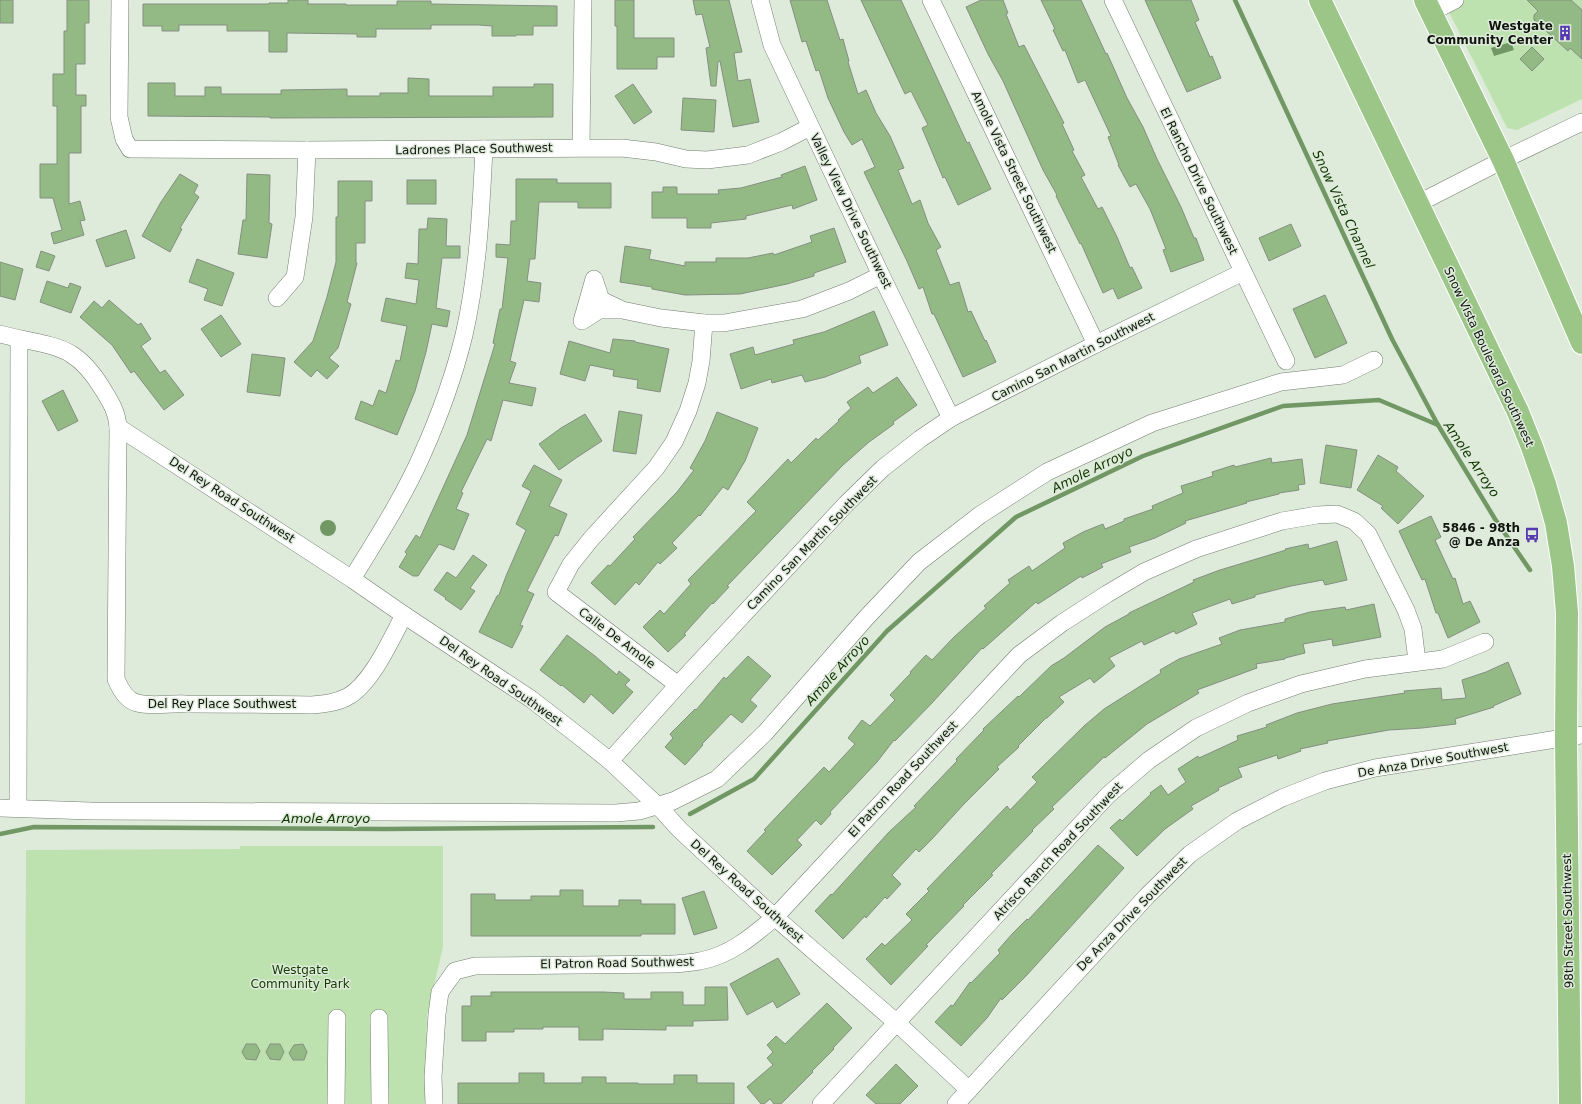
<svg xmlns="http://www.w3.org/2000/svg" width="1582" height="1104" viewBox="0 0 1582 1104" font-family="'DejaVu Sans',sans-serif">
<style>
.green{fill:#bde2af}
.water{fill:#719764}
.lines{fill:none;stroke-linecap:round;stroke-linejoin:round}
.stream{stroke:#719764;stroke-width:4.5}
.building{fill:#93ba85;stroke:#848f80}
.minor-casing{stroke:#727d6f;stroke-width:18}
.major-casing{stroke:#fff;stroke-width:24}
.minor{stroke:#fff;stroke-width:17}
.major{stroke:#9bc688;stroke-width:22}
.labels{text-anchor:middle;stroke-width:3;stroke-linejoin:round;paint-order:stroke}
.poi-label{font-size:12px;font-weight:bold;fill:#11150f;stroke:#deebda;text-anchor:end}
.street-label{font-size:12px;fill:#11150f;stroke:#deebda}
.park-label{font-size:12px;fill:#153a02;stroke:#deebda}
.water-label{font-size:13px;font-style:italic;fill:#0f3400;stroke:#deebda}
</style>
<rect width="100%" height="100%" fill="#deebda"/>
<g class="green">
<polygon points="1443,0 1582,0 1582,99 1517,130 1507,128"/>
<polygon points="240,846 443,846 443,947 427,1015 425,1104 25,1104 26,850 240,849"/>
</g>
<g class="water">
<polygon points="1511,42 1514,50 1494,56 1491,48"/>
<circle cx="328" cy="528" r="8"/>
</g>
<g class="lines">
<g class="stream">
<polyline points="1235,0 1392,339 1438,425"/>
<polyline points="690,814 754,779 887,631 1016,517 1143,456 1283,406 1379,400 1438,425 1495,519 1530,570"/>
<polyline points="0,834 34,827 386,829 653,827"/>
</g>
</g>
<g class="building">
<rect x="0" y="0" width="13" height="23"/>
<polygon points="67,0 89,0 89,23 85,23 85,64 76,64 76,95 86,95 86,106 81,106 81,153 69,153 69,204 80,201 85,220 80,221 84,235 54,244 51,233 62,230 53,198 40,198 40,164 57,164 57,106 53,106 53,74 64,74 64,31 67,31"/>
<polygon points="288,0 308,0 308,4 346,4 346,5 397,5 397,1 431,1 431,4 557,6 557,26 533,26 533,35 516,35 516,36 492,36 492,26 479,25 431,25 431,29 376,29 376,37 357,37 357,34 287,33 287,52 269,52 269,31 227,31 227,25 179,25 179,31 162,31 162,26 143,26 143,4 269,4 269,3 288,3"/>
<polygon points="615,0 634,0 634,38 674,38 674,57 657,57 657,69 617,69 617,26 615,26"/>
<polygon points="693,0 729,0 742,52 734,53 738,81 750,79 759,122 733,127 720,61 718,62 716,86 711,86 706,48 710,47 702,14 696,15"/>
<polygon points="790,0 827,0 840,40 843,39 849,61 848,62 858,94 866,90 876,113 890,136 904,168 898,170 912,204 920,200 928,223 941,247 936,250 950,285 959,282 968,312 971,311 985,341 986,340 996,362 963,377 934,314 932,314 923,287 919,289 907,261 864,172 875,167 862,139 852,145 844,132 828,98 819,70 816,71 806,41 802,42"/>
<polygon points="861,0 901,0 967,143 969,142 991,189 958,205 945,177 943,178 922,128 928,125 911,91 905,94"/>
<polygon points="981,0 1003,0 1008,13 1006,14 1019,47 1024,45 1064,123 1062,124 1074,150 1072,151 1085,175 1081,177 1098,209 1102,207 1117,237 1130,268 1132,267 1142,288 1118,299 1113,288 1103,293 1081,243 1080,244 1056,196 1057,195 1043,170 1003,81 988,54 966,7"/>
<polygon points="1041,0 1081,0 1106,54 1107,53 1127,98 1143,127 1157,159 1181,207 1194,238 1196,238 1204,260 1171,272 1163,250 1166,249 1150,209 1136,184 1130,187 1118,165 1119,165 1108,137 1111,136 1085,80 1078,83 1065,50 1063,51 1053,30 1055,29"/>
<polygon points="1145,0 1191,0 1199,20 1195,22 1210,57 1212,56 1221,78 1187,92"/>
<polygon points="1527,0 1571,0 1582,10 1582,59 1570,48 1568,51 1534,20 1534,15 1538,11"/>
<polygon points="1532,47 1544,59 1532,71 1520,59"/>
<polygon points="408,78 429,79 429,96 493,96 493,87 534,87 534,84 553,84 553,117 270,118 270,117 148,116 148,83 175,83 175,96 205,96 205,87 221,87 221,94 281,94 281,90 347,89 347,96 380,96 380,93 408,93"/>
<polygon points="633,84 652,112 634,124 615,96"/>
<polygon points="683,98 716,100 714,132 681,130"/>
<polygon points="805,166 817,200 793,209 792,205 746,216 746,219 711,223 711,228 687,228 687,218 652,218 652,192 663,192 663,187 677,187 677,194 719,194 718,190 741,188 782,177 781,175"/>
<polygon points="180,174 198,185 194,193 199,197 180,228 182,229 170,252 142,236 161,202"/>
<polygon points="247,174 270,175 269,223 272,224 267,258 238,254 243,220 246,220"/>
<polygon points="516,179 557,179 557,183 611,183 611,208 578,208 578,202 539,202 535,259 530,259 527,281 541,283 539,302 524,300 510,361 516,363 509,383 536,388 532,406 503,400 491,441 487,439 461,492 463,493 456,509 469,514 454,550 439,544 418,576 413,576 399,567 407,554 405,552 416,535 420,538 467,435 495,344 493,343 500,309 502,309 508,258 496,257 496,244 510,245 511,221 516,221"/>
<rect x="407" y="180" width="29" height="24"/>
<polygon points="338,181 372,181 372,201 365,201 365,243 356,243 356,263 357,263 347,302 351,304 338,348 329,358 339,366 327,379 317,370 311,377 294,362 313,341 327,297 336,262 336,217 338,217"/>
<polygon points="428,218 447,219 446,246 460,246 460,258 442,258 436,308 450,311 447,327 432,324 426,352 415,391 397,435 355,419 361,401 373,406 379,390 386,393 396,360 400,361 407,326 381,321 386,298 416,304 419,280 405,278 407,263 418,264 419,229 427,229"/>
<polygon points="1291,224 1301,246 1269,261 1259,238"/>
<polygon points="834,228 846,262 814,273 814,276 787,284 740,294 685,295 652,289 652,287 620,282 625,246 651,250 649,259 685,266 685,262 716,262 716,258 748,258 773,253 774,255 812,242 810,236"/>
<polygon points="126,230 135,258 106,267 96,240"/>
<polygon points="41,251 55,256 49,271 36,267"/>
<polygon points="197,259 234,273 222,306 204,300 208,289 189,282"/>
<polygon points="0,262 23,269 15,300 0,296"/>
<polygon points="47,281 68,288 70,283 81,287 71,313 40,302"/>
<polygon points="1325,295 1347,343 1315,358 1293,309"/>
<polygon points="109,300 138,325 141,323 151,339 141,346 160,373 165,370 184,395 164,410 134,371 131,373 112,345 80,317 94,301 102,308"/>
<polygon points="874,311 888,345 859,356 861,363 825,377 805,382 802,375 772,383 771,379 741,389 730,354 753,347 755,355 794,344 793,340 824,332"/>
<polygon points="221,315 241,344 221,357 201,329"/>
<polygon points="613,339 635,341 635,342 669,349 660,392 637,388 638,380 613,376 614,370 590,365 585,381 560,374 569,341 610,353"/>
<polygon points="252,354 285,358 280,396 247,392"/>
<polygon points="897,377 917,405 893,422 894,424 869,442 843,465 727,586 729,587 713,604 712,603 684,634 686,635 668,652 643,627 660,610 664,614 691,584 688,580 756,511 747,502 788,459 791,463 816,438 818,440 839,421 838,420 851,408 847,402 868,387 873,393"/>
<polygon points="63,390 78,421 58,431 42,401"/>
<polygon points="619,411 642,415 636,454 613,451"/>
<polygon points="717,412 758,428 745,461 728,490 723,487 700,516 699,515 672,543 677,548 660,564 658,562 639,585 636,582 615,605 591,583 608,565 610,566 635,539 633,537 677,492 694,470 690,468 705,441"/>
<polygon points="585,414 602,441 576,458 559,470 539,444 561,428"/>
<polygon points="1326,445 1357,450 1351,488 1320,483"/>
<polygon points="1378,455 1398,467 1396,471 1424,496 1398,524 1381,508 1383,506 1357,490"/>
<polygon points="1271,458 1272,463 1302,459 1305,484 1298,485 1299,490 1279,493 1279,494 1246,502 1247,503 1185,521 1186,523 1155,538 1129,547 1131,552 1101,564 1103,567 1082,578 1081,576 1038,604 1036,602 983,649 982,648 932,703 895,741 894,740 877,762 830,812 831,814 821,825 816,820 797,840 802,845 772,875 747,851 766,831 764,830 781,812 824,767 829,772 855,744 848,738 862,720 870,726 895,700 890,695 911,673 910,672 926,655 932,660 954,637 986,608 984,606 1010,583 1008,580 1029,566 1032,571 1065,548 1063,543 1083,532 1103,524 1105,529 1124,521 1124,519 1153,509 1152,506 1183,493 1181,486 1213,476 1212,472 1234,465 1235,467"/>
<polygon points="534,465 562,480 549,506 567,514 558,536 555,535 527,591 534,594 520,625 523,626 512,648 479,632 497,596 499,595 506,576 526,530 516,524 531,491 522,486"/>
<polygon points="1431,516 1441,537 1435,540 1453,579 1455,578 1463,604 1470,601 1480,622 1448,638 1438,613 1436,613 1425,579 1422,580 1399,531"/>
<polygon points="1337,541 1347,580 1325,585 1323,580 1291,586 1255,595 1255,597 1232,604 1230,599 1192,613 1197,624 1176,634 1174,631 1144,645 1142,641 1109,658 1115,666 1094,683 1090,678 1059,697 1064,702 1047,718 1046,718 1018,746 1019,747 997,767 999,769 964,804 932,839 919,852 916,849 892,875 901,884 887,899 885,897 866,918 865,916 843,939 815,911 831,894 832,895 889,832 916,807 914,806 957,761 956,759 984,730 983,729 1018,696 1019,697 1051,666 1064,658 1105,627 1129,614 1129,613 1194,582 1193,580 1220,570 1286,550 1285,549 1308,544 1309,549"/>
<polygon points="473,555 487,565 470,588 475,591 461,610 445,599 446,598 434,590 447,572 456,578"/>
<polygon points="1374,604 1381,637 1333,646 1332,639 1303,644 1305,653 1285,658 1285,659 1256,664 1257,668 1197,690 1199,693 1147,724 1105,758 1104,757 1052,807 1054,809 1032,830 1033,831 991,874 993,875 963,905 964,906 926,945 928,946 891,985 866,959 882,943 885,946 912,920 906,914 929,891 927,889 1007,806 1010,810 1037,782 1032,777 1084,726 1104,709 1161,673 1160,670 1179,659 1222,644 1219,638 1240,630 1285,622 1285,619 1310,612 1345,607 1346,610"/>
<polygon points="567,635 595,656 617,675 619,671 630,680 625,685 633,692 613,714 591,694 584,703 562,685 561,686 540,670"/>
<polygon points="748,656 771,676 750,700 757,706 742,723 731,714 702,744 703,745 685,765 665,747 673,738 670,734 695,709 696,710 724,677 726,679"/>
<polygon points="1508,662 1521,694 1493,706 1494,707 1455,719 1456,724 1422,728 1389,730 1327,741 1328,743 1300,749 1301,751 1278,759 1277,755 1238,768 1242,777 1218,788 1219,790 1191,806 1193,809 1165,829 1137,856 1110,828 1120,819 1122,821 1151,794 1150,793 1161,785 1168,795 1186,782 1178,769 1198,756 1199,758 1238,740 1237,736 1267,727 1266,725 1297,713 1332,704 1405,693 1404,691 1441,688 1442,700 1466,698 1462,680 1486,672"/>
<polygon points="1098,845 1124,868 1026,976 1002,1000 1001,998 987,1018 961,1046 935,1022 951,1005 953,1006 970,982 971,983 1000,953 998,950 1013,933 1027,919 1028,920"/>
<polygon points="560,890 583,890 583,906 619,906 619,900 641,900 641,904 675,904 675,934 641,934 641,936 471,936 471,894 495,894 495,900 531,900 531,896 560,896"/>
<polygon points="704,891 717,928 694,935 682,898"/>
<polygon points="778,958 800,994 777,1008 773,1001 747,1015 730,984"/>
<polygon points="705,987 727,987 728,1020 693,1021 693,1026 666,1026 666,1030 603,1029 603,1040 579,1040 579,1027 543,1027 543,1029 514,1029 514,1032 486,1032 486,1041 462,1041 462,1006 471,1006 471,996 491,996 491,992 603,992 624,993 624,999 651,999 651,992 683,992 683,1005 705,1005"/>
<polygon points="827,1003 852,1028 833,1048 834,1049 812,1071 813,1072 781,1104 774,1104 770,1099 764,1104 761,1104 747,1087 773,1065 767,1058 773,1052 767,1045 776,1036 785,1044"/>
<polygon points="246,1044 256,1044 260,1051 256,1060 246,1059 242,1052"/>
<polygon points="270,1044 280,1044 284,1052 280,1060 270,1059 266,1052"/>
<polygon points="303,1044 307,1052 304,1060 293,1060 289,1053 294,1045"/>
<polygon points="896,1064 918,1086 900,1104 876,1104 866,1095"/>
<polygon points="519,1073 544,1073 544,1083 582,1083 582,1077 606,1077 606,1083 638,1083 638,1084 674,1084 674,1075 697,1075 697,1083 734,1083 734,1104 458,1104 458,1083 519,1083"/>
</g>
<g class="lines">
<g class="minor-casing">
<g id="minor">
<polyline points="120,0 119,117 124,139 130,149 307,150 622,148 656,152 686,159 707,160 748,155 781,142 810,127"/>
<polyline points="760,0 772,45 881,275 951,418"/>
<polyline points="931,0 1096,344"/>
<polyline points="1113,0 1286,361"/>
<polyline points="1432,12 1455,0"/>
<polyline points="581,147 583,0"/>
<polyline points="1417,204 1503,160 1582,122"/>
<polyline points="277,298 295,277 304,217 307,150"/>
<polyline points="622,310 601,300 594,279 582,321 599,310 622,310 661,318 704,323 724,323 802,309 849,291 881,275"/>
<path d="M0,334C20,340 54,343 71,354C84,362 94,375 102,388C110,401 117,411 118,427L352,579L404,615L531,699L580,737L610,761L660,808L680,830L762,906L897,1023L969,1090"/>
<path d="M118,427L116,679C120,689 126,700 137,703C152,707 170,703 186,704C228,704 269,704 311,705C323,704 336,703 347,697C371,685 391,639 404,615"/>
<path d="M352,579C377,538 403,498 422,455C439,417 454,376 464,335C478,274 481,211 484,149"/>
<polyline points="678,685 556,592 571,564 591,539 656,468 674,442 688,411 697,383 701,361 704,323"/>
<polyline points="610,761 678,685 846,504 883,468 920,439 951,418 1096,344 1243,272"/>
<polyline points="0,808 91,811 616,813 639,811 673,801 717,779 765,733 866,618 919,562 980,515 1047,472 1152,423 1281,382 1343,375 1374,360"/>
<polyline points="18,808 19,339"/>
<polyline points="379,1018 380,1104"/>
<polyline points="336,1104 337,1018"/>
<path d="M434,1104L433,1077L437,1014L440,992L455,971L475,966L674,964C683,963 691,963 700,961C729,956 753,936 775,917L1019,655L1062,623L1107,594L1144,572L1196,549L1282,521L1317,515L1337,514L1354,521L1368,534L1406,610L1413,629L1417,661"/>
<polyline points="821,1104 1108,795 1149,760 1196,728 1248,703 1301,684 1365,669 1443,659 1485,642"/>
<polyline points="956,1104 1147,896 1190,854 1237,821 1282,798 1325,781 1375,768 1582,735"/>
</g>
</g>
<g class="major-casing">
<g id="major">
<polyline points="1320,0 1518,412 1532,447 1545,484 1556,523 1563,566 1567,613 1566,737 1570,1104"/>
<polyline points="1425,0 1503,160 1582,343"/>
</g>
</g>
<use href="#minor" class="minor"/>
<use href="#major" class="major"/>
</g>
<defs>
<g id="building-bare" transform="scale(1.2)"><path d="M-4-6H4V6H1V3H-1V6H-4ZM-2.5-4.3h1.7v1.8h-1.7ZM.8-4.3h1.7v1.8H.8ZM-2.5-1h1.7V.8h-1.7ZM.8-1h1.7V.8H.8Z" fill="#5539b1" stroke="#deebda" stroke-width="2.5" paint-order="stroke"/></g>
<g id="bus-bare" transform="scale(1.2)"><path d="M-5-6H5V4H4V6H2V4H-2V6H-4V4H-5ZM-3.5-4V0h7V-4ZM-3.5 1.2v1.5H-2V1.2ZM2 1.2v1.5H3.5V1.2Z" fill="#5539b1" stroke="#deebda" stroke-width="2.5" paint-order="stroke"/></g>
</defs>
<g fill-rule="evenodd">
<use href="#building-bare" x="1565" y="33"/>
<use href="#bus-bare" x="1532" y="535"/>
</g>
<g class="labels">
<g class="poi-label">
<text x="1553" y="30">Westgate<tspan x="1553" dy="14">Community Center</tspan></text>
<text x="1520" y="532">5846 - 98th<tspan x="1520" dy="14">@ De Anza</tspan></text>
</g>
<g class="street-label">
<text transform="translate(474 149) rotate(-1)" y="4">Ladrones Place Southwest</text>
<text transform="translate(1014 172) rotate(64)" y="4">Amole Vista Street Southwest</text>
<text transform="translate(1199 181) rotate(64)" y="4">El Rancho Drive Southwest</text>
<text transform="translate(851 211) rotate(64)" y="4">Valley View Drive Southwest</text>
<text transform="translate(1073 357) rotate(-27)" y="4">Camino San Martin Southwest</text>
<text transform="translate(1489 357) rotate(65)" y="4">Snow Vista Boulevard Southwest</text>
<text transform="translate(232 500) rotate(33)" y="4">Del Rey Road Southwest</text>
<text transform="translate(812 543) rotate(-46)" y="4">Camino San Martin Southwest</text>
<text transform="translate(617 638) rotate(37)" y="4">Calle De Amole</text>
<text transform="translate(501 681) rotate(35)" y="4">Del Rey Road Southwest</text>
<text x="222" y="708">Del Rey Place Southwest</text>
<text transform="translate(1433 760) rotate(-10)" y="4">De Anza Drive Southwest</text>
<text transform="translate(903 779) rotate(-47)" y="4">El Patron Road Southwest</text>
<text transform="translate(1058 851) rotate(-47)" y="4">Atrisco Ranch Road Southwest</text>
<text transform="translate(747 891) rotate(42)" y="4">Del Rey Road Southwest</text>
<text transform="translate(1132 914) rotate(-46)" y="4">De Anza Drive Southwest</text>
<text transform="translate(1568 921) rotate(-91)" y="4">98th Street Southwest</text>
<text transform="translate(617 963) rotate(-1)" y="4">El Patron Road Southwest</text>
</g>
<g class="park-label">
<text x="300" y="974">Westgate<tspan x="300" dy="14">Community Park</tspan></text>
</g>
<g class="water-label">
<text transform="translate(1344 209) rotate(65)" y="5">Snow Vista Channel</text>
<text transform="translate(1472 459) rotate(56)" y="5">Amole Arroyo</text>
<text transform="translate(1092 469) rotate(-26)" y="5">Amole Arroyo</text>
<text transform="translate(837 670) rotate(-48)" y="5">Amole Arroyo</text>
<text x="326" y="823">Amole Arroyo</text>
</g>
</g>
</svg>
